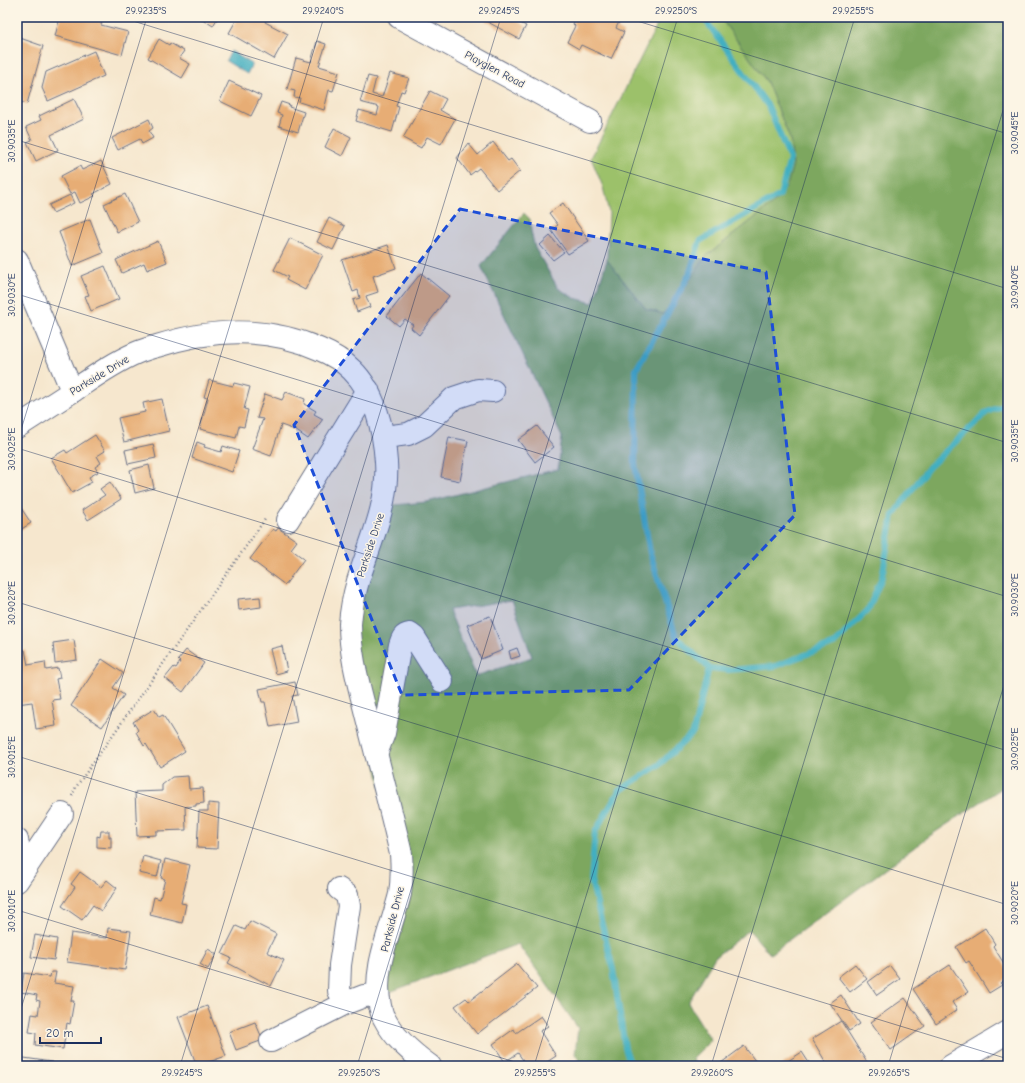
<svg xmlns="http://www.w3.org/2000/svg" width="1025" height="1083" viewBox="0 0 1025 1083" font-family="'Comic Neue',sans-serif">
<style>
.green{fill:#9cc16b;stroke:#5c7864}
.forest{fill:#7da75f;stroke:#4c6b5e;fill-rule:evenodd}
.water{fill:#43afc1;stroke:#2f6f90}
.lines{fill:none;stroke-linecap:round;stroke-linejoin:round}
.stream{stroke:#43afc1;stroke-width:6}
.building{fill:#e7ad75}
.minor-casing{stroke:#686f85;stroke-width:24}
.path{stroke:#686f85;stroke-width:2.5;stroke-dasharray:1 3;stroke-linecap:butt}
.minor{stroke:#fff;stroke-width:22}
.marked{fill:#1d4ed8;fill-opacity:0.2;stroke:#1d4ed8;stroke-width:3;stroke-dasharray:8 5;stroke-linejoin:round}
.ticks{fill:none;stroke:#1b2f5e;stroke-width:1;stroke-opacity:0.45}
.labels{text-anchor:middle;stroke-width:3;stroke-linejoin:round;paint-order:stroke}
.street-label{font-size:11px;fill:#1b2f5e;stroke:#fcf5e5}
.neatline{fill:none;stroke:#1b2f5e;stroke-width:1.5}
.ticks-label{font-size:10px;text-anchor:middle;fill:#1b2f5e}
</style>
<rect width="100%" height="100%" fill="#fcf5e5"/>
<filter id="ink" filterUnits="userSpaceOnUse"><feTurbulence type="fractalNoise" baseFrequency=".025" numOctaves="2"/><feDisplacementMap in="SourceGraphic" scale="8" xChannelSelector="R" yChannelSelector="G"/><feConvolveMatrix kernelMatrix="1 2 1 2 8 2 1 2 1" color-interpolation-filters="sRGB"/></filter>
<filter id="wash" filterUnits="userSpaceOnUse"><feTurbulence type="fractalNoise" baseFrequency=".012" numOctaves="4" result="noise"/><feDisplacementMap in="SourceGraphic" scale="16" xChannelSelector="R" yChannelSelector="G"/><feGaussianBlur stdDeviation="0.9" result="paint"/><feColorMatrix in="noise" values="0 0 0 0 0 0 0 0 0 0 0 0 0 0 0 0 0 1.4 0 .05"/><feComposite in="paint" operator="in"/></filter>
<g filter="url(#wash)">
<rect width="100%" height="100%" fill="#f6e7ce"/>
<polygon class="green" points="661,17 720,17 767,82 790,139 793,164 787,186 776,201 705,257 682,292 663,314 646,309 607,260 609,213 603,187 591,158"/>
<path class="forest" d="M720,17H1008V784L931,835L770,954L749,930L715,957L688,1003L711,1040L693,1058L695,1066H584L575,1054L578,1028L518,944L379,996L401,892L351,638L383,506L427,502L558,469L562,437L481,266L524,213L530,219L531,231L535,248L558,288L574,298L593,303L607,260L646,309L663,314L682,292L705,257L776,201L787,186L793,164L790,139L767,82ZM512,600L532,657L476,676L449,610Z"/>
<polygon class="water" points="231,51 252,64 247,74 226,61"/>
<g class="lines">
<g class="stream">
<polyline points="703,17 768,106 790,159 780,195 700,241 689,275 636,370 635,464 650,553 676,637 709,668 729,670 775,666 834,644 868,610 882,577 893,515 929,467 987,412 1008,404"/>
<polyline points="631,1066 625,1048 613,969 591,880 595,832 619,791 660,764 693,733 709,668"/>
</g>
</g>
<g id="blocks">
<g class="building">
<polygon points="60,17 103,17 101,25 128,32 122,55 55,36"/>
<polygon points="199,17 218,17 213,26"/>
<polygon points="238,17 262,17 266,19 265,22 288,34 274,59 229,33"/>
<polygon points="488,17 512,17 511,18 526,26 519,39 486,21"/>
<polygon points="576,17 613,17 620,20 616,28 624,32 611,59 581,45 579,49 567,42 575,26 573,24"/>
<polygon points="17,37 43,46 27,104 17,101"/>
<polygon points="159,39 169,45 170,43 184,51 179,58 190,64 182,78 148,58"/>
<polygon points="317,41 326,44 319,66 339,72 333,91 329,90 324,110 299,102 300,98 294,97 295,91 287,89 296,58 311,62"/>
<polygon points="94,51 104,76 48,101 42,88 46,72"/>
<polygon points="390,73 409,78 404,92 401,91 396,106 399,107 392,132 356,121 359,110 377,115 379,107 360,102 368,76 376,78 372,94 382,97"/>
<polygon points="229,81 261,96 251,116 220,101"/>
<polygon points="430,91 446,99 440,110 455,119 441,144 427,137 421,148 403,138"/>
<polygon points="74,99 84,119 51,135 58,150 36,161 27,142 32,140 26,127 41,120 39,116"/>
<polygon points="281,102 290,105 289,107 304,112 298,132 279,126 282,115 277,113"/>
<polygon points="149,119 153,128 149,131 153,138 142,144 140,139 118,150 112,138"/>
<polygon points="334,128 351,137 342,156 325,147"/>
<polygon points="493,142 508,161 511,159 520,171 497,190 479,168 470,175 457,158 468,143 478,155"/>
<polygon points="101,161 112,184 93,194 95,196 80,203 75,192 70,194 61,176 80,166 82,170"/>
<polygon points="125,194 138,222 117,232 104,204"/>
<polygon points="70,195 74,203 53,213 49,205"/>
<polygon points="563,203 589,241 568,254 551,230 558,225 549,213"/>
<polygon points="329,218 345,226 333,250 317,242"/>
<polygon points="90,219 103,253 72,266 59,232"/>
<polygon points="550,236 564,252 553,260 540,245"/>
<polygon points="290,238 323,255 305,290 286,280 288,277 274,270"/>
<polygon points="158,241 167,262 147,270 144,263 122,273 116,260"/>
<polygon points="388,245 396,268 373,276 378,292 366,296 370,307 357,312 353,300 360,298 358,290 353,292 342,260"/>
<polygon points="105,266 119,299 91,311 85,296 89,295 81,276"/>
<polygon points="421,273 449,296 419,335 411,328 413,325 405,319 399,326 387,316"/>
<polygon points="209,380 233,386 234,383 250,387 244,409 248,410 244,427 239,426 236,438 200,429 208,398 204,397"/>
<polygon points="286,392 305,399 304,404 316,411 314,414 323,419 308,439 295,430 281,425 271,456 252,449 263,419 257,418 265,394 282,400"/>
<polygon points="162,399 169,431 124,442 118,418 145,412 143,403"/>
<polygon points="537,426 554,447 535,462 518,440"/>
<polygon points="95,435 105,451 97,456 101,463 95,467 98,472 89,477 92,482 72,493 51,458 65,450 67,453"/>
<polygon points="449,437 468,441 460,481 441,477"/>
<polygon points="197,442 205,445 204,447 221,452 223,446 239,451 232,472 192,458"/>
<polygon points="153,444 156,458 128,464 125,450"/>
<polygon points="149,465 154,488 135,493 130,470"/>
<polygon points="110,482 121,499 88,520 82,510 105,495 100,489"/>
<polygon points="17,502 31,523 17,532"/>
<polygon points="278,528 297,541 291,549 304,559 285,585 250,559 273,529 276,531"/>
<polygon points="260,597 261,607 239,610 238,599"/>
<polygon points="490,616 503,650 481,659 467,625"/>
<polygon points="74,640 77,660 55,663 53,643"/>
<polygon points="282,646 287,671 276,674 270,649"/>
<polygon points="517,648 520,656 511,659 509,651"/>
<polygon points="25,650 28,665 45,662 46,670 58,668 60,678 56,679 60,699 52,700 56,726 36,729 32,702 17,704 17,651"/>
<polygon points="186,650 204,663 183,692 165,678 174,667 176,668 180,662 178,660"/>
<polygon points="102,659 123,673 113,688 124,695 102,727 71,706"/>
<polygon points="295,682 298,695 292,696 297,722 270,727 265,702 262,702 259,689"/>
<polygon points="154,709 159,717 163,715 185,751 160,767 146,744 144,746 136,732 138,730 133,722"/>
<polygon points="188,776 189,789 203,788 204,803 196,804 196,806 185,807 186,830 156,831 156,835 137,836 135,792 162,791 162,785 172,777"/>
<polygon points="208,803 219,804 217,849 197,848 199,811 208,811"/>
<polygon points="101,831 109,831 109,837 111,837 111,848 97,847 97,836 100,837"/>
<polygon points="143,856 161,861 157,877 139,873"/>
<polygon points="165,859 190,865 181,903 186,904 182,923 150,915 154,897 160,899 165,879 161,878"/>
<polygon points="80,872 101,887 107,880 117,888 101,911 93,905 82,920 62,906 75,887 71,884"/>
<polygon points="250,921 276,934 267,952 284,960 271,986 228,963 231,958 222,954 236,926 245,930"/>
<polygon points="108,928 131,931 125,970 67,962 71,933 107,938"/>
<polygon points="985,928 995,944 993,946 1008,970 1008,978 1000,983 1002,985 989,993 969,961 966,963 956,947"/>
<polygon points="35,935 57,939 54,960 31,957"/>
<polygon points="208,949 216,954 208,969 200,964"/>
<polygon points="517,964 537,988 477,1034 455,1006 466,998 469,1001"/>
<polygon points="855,964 867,979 850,992 838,977"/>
<polygon points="950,965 968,992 952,1002 957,1010 936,1024 913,989"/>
<polygon points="890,966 900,979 877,995 868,982"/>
<polygon points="51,972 56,972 54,983 74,986 71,1001 74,1001 70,1024 67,1023 63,1049 35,1045 36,1033 29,1032 32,1014 38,1015 40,1001 36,1000 37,995 21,992 24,973 50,977"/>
<polygon points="841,995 860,1024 849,1031 830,1003"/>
<polygon points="905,998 925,1026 891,1050 871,1022"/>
<polygon points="207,1006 226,1056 197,1066 178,1017"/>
<polygon points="541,1016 548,1026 540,1031 556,1056 541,1066 527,1066 518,1053 505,1062 493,1044 514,1029 516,1033"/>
<polygon points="841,1021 868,1064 865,1066 828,1066 812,1039"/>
<polygon points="255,1022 263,1040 236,1050 229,1032"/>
<polygon points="744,1046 756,1062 751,1066 747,1063 743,1066 723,1066 721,1063"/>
<polygon points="802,1052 811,1066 780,1066"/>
<polygon points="17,1057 52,1062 51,1066 17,1066"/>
</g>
</g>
</g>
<g filter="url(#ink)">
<use href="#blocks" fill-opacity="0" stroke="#686f85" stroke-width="1"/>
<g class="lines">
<g class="minor-casing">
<g id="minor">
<polyline points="399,17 590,121"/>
<polyline points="17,260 67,379 73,391"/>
<path d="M17,427C37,414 56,402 76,389C95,376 115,362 136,353C143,350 150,348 157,346C210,329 267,326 319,349C331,354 343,361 352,370C375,392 384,431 386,462C389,504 370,542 358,581C354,595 351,609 350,624C350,653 358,682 365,710C377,758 390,806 401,854C402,867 402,881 400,894C391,931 372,968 380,1006C381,1010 382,1015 384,1018C394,1038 412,1053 430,1066"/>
<polyline points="384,437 408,434 424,426 454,398 478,390 493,391"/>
<polyline points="288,520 368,390"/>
<path d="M376,754L384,733L400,645C402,639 403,635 410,634L414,637L442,681"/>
<polyline points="17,840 23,872"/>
<polyline points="17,881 62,814"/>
<polyline points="339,889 347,895 349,906 340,965 339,991 346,1003"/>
<polyline points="271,1041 346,1003 364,996 378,995"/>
<polyline points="951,1066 1008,1032"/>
</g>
</g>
<polyline class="path" points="72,796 76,787 266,518"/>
<use href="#minor" class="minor"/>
</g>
</g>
<path class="marked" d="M460,209L766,272L795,515L629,690L402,695L294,425Z"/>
<path class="ticks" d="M120,17L1008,289M624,17L1008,134M17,140L1008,443M17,294L1008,597M17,443L147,17M17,448L1008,751M17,602L1008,905M17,756L1008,1059M17,910L528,1066M17,1022L324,17M17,1064L24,1066M180,1066L501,17M357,1066L678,17M534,1066L855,17M711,1066L1008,94M888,1066L1008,672"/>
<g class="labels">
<g class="street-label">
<text transform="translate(495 69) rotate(28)" y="4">Playglen Road</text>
<text transform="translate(99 375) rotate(-31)" y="4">Parkside Drive</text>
<text transform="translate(370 545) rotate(-72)" y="4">Parkside Drive</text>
<text transform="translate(392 919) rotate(-76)" y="4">Parkside Drive</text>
</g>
</g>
<rect width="1025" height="1083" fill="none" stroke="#fcf5e5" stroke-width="44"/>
<path d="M40 1037v6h61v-6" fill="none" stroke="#1b2f5e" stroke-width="2"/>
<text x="46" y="1037" font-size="12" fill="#1b2f5e" stroke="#fcf5e5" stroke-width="3" paint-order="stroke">20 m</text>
<rect x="22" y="22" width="981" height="1039" class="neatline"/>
<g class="ticks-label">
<text x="146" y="14">29.9235°S</text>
<text x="323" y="14">29.9240°S</text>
<text x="499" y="14">29.9245°S</text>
<text x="676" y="14">29.9250°S</text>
<text x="853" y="14">29.9255°S</text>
<text transform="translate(1014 133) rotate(-90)" y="4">30.9045°E</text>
<text transform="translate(11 141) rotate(-90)" y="4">30.9035°E</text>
<text transform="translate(1014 287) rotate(-90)" y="4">30.9040°E</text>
<text transform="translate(11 295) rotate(-90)" y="4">30.9030°E</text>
<text transform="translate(1014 441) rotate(-90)" y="4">30.9035°E</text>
<text transform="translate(11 449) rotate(-90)" y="4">30.9025°E</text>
<text transform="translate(1014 595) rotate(-90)" y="4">30.9030°E</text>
<text transform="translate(11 603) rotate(-90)" y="4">30.9020°E</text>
<text transform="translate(1014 749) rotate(-90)" y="4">30.9025°E</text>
<text transform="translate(11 757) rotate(-90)" y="4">30.9015°E</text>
<text transform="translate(1014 903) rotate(-90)" y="4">30.9020°E</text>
<text transform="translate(11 911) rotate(-90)" y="4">30.9010°E</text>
<text x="182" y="1076">29.9245°S</text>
<text x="359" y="1076">29.9250°S</text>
<text x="535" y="1076">29.9255°S</text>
<text x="712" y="1076">29.9260°S</text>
<text x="889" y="1076">29.9265°S</text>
</g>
</svg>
